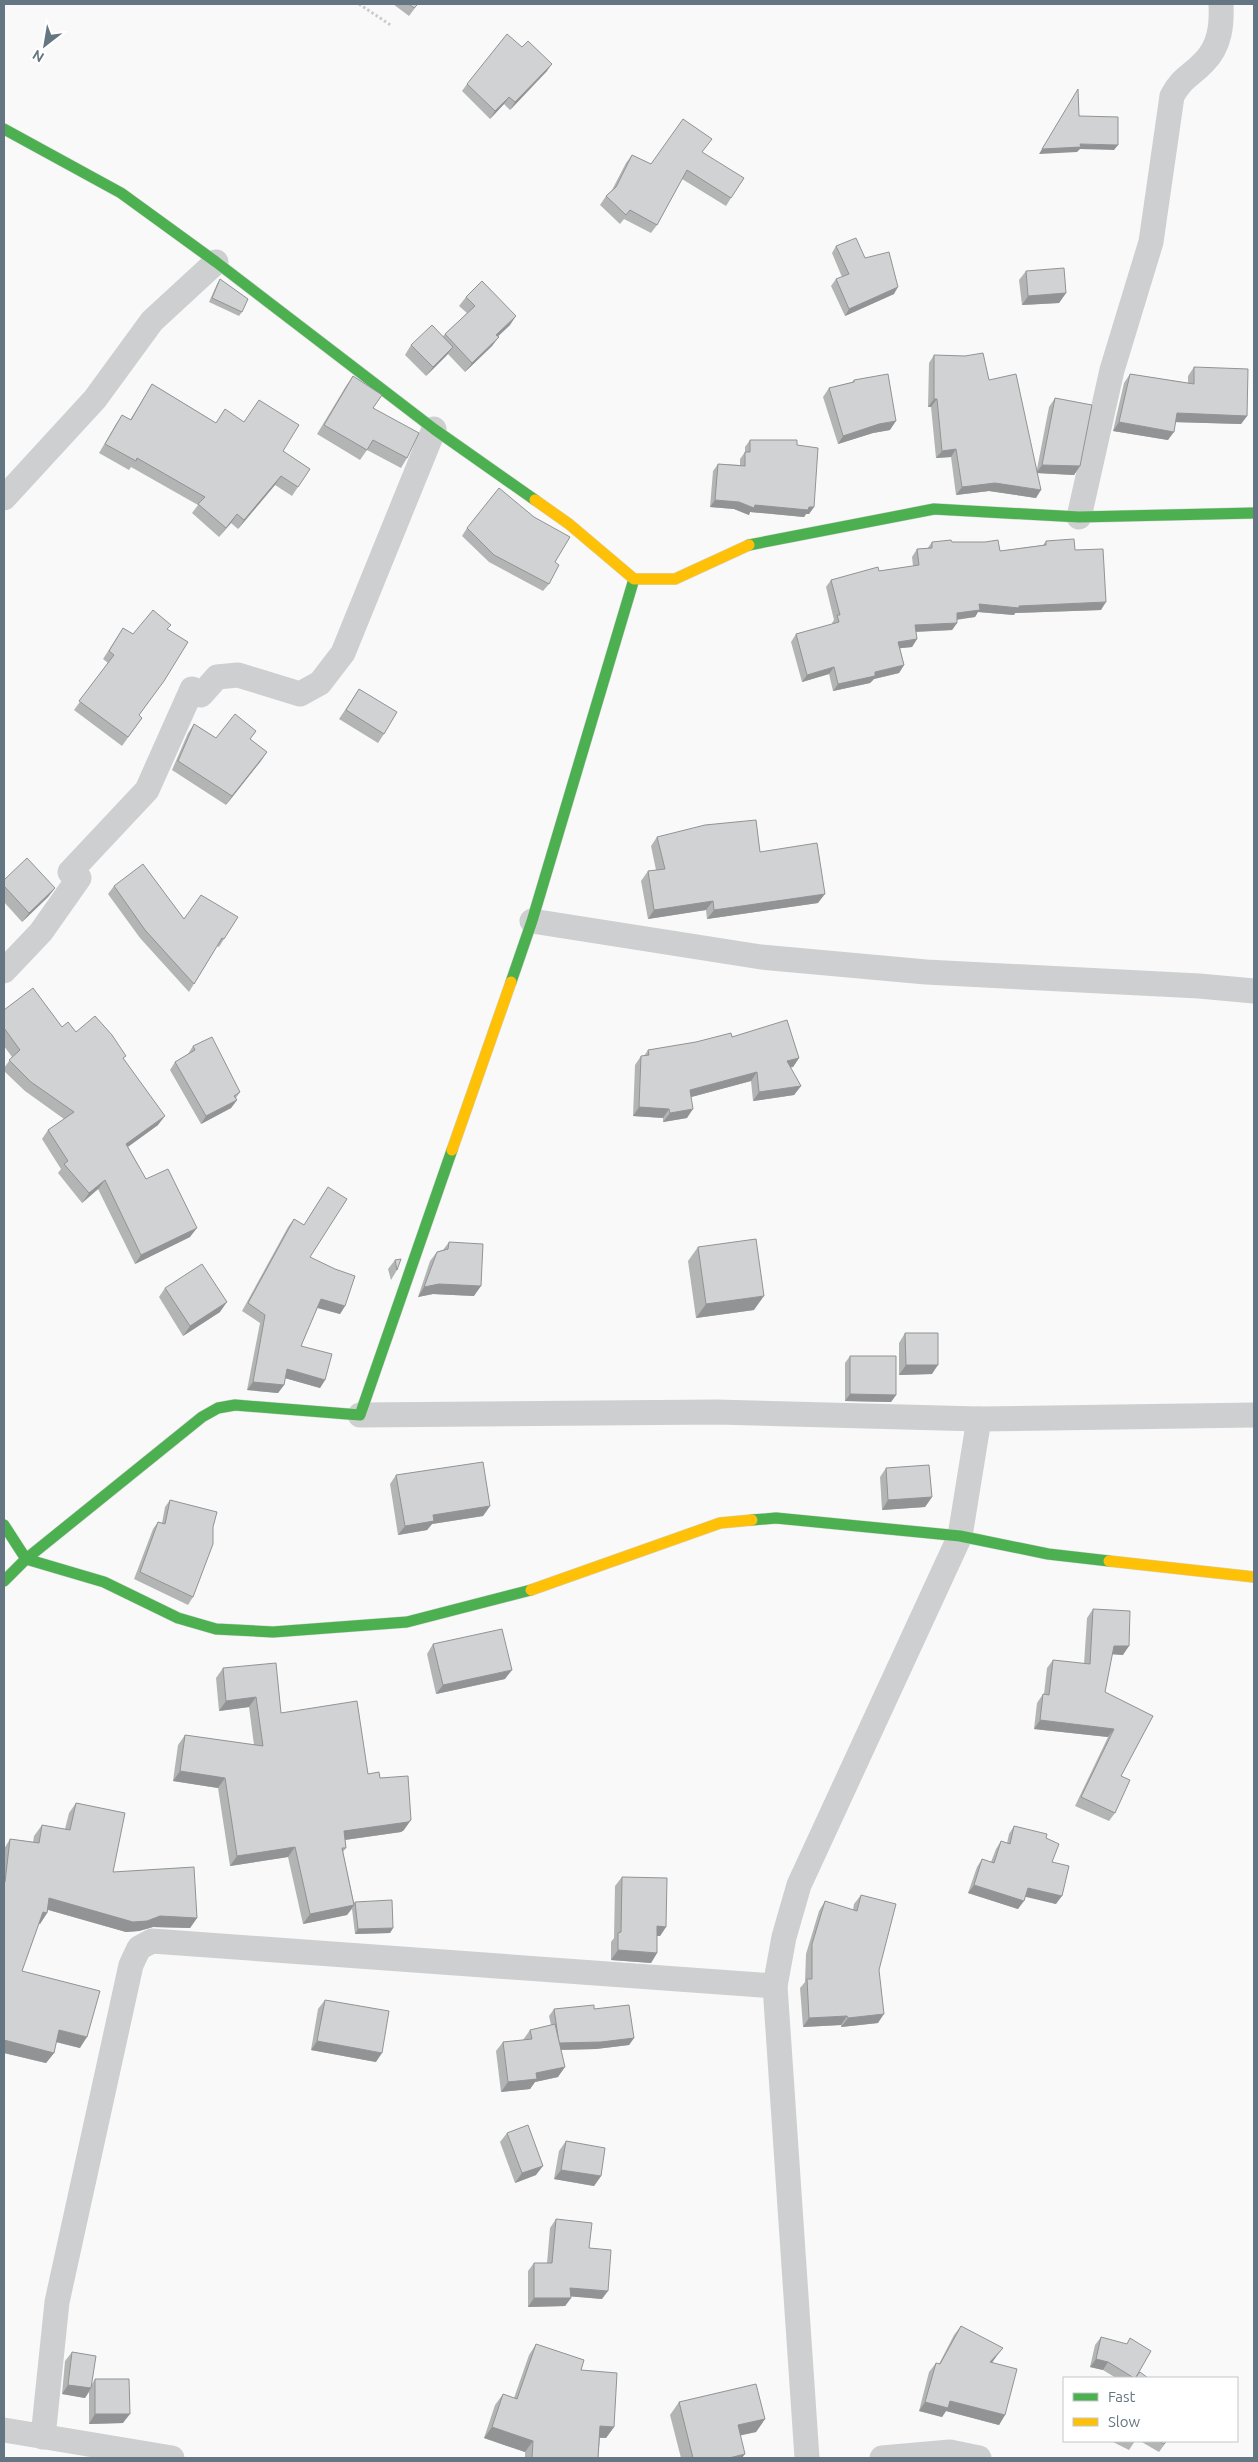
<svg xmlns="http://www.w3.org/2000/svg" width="1258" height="2462" viewBox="0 0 1258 2462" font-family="Ubuntu,sans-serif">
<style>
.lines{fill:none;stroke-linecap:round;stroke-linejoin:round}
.fast-casing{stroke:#d5d6d7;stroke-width:12}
.slow-casing{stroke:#d5d6d7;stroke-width:12}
.path{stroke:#cbcccd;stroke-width:3;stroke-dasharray:2.5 2.5;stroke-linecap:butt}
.street{stroke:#cecfd0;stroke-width:25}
.fast{stroke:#4caf50;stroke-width:11}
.slow{stroke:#ffc107;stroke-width:11}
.wall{fill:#b3b5b5}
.shaded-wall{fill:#929394}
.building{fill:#d0d2d3;stroke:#929394}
</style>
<rect width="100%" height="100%" fill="#f9f9f9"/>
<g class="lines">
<g class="fast-casing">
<g id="fast">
<polyline points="4,129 121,193 216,262 434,429 535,500"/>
<polyline points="749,545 934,509 1079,517 1254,513"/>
<polyline points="511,982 532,921 634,579"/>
<polyline points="752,1520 776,1518 960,1536 1048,1554 1109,1561"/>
<polyline points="4,1525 26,1559 104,1582 178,1618 216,1629 273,1632 407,1622 531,1590"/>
<polyline points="4,1581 26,1559 202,1417 218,1408 235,1405 360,1415 452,1150"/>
</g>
</g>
<g class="slow-casing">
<g id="slow">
<polyline points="535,500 569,524 634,579 675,579 749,545"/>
<polyline points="452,1150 511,982"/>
<polyline points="1109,1561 1254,1577"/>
<polyline points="531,1590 720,1523 752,1520"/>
</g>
</g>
<polyline class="path" points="359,4 392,26"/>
<g class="street">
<polyline points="4,498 95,399 152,321 216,262"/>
<path d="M1079,517L1112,370L1151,242L1172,96C1183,76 1190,77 1204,62C1220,46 1222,25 1221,4"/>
<polyline points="532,921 761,957 926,972 1199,986 1254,991"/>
<polyline points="4,971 41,932 79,878 70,872 147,790 192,689 201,695 217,677 238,675 300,694 320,683 343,653 434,429"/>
<polyline points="360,1415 716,1412 979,1419 1254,1415"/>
<polyline points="4,2430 172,2458"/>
<polyline points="43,2437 57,2302 131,1965 139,1948 152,1941 775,1986"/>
<polyline points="807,2458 775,1986 784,1937 799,1885 960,1536 979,1419"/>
<polyline points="882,2458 950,2452 979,2458"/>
</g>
<use href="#fast" class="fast"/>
<use href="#slow" class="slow"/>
</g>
<g class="wall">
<polygon points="393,4 418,4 409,16"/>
<polygon points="547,71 510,110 504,104 490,119 462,91 467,84"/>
<polygon points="702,152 731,198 726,206 682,179 657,225 651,233 624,219 620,224 600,205 606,196 612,190 626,163 632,155 651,164"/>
<polygon points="836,246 865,258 894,294 845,316 831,286 836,279 842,277 832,253"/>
<polygon points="1026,271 1066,293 1059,303 1022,305 1019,280"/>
<polygon points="220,279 242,312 239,316 209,302 217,284"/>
<polygon points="466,297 510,325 498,336 492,346 465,372 448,354 426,376 405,355 411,345 443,336 467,313 459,306"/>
<polygon points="934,355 989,380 1037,469 1049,407 1055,398 1080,466 1074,475 1038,473 1036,498 989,491 956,495 951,457 936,458 931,407 928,407 929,363"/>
<polygon points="1194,367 1247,416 1241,424 1175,422 1168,440 1113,431 1124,383 1130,374 1188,383 1188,376"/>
<polygon points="353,376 407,458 401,468 367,450 360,460 317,434 346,386"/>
<polygon points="854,380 890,430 873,433 838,444 823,397 829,388 852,382"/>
<polygon points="152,384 216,423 283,451 310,469 292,496 275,485 238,529 231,523 219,537 192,513 198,505 131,467 129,470 99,453 116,424 122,415 130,420"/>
<polygon points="750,440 797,445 814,507 809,514 806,514 804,517 750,512 749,515 734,509 710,507 713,471 718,464 740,465 740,459 745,452 745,447"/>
<polygon points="467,528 555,562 549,584 543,591 489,562 462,536"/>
<polygon points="1046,541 1075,550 1101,610 1015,613 1014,615 978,612 975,617 957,620 957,623 952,630 916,632 917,639 912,647 900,648 904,665 899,673 874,679 870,683 833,691 829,674 802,682 791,642 796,634 833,624 832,623 834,620 826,587 831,580 879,571 913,566 912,557 917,549 927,549 932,542 952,542 1000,551 1043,545"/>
<polygon points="123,628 133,634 167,629 139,715 142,718 122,746 74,710 108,663 103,659"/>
<polygon points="359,689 384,734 378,743 339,719"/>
<polygon points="194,724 216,738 256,731 250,739 267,752 226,805 172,770 188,733"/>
<polygon points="657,837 760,852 818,903 707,919 706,910 648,919 641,881 648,871 656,870 651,846"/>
<polygon points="4,880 55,888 48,897 22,922 4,902"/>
<polygon points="114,886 184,919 224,939 219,947 217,946 189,992 140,938 108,894"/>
<polygon points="4,1010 76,1032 124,1059 158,1125 128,1147 146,1179 190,1237 135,1264 98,1189 82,1203 58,1173 61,1169 42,1139 48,1130 64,1119 25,1091 4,1071 4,1068 12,1057 4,1046"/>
<polygon points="732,1037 799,1058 793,1067 790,1067 801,1086 794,1095 753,1101 751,1081 691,1097 687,1118 663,1122 663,1118 633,1116 635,1065 641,1056 644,1056 648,1050"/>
<polygon points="193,1046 240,1092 236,1098 237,1100 231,1108 201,1124 170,1070 175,1062 188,1054"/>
<polygon points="328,1187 310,1257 345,1306 340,1314 317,1308 301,1346 325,1380 320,1388 285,1378 284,1385 278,1393 247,1390 260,1323 242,1311 288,1227 294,1219 304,1225"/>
<polygon points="449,1242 474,1296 433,1294 418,1297 430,1261 437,1252 443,1250"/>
<polygon points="698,1247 754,1310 696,1318 688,1261"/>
<polygon points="395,1260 397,1270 391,1280 388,1269"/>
<polygon points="165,1288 220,1312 183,1336 159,1297"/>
<polygon points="905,1333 932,1374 899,1375 899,1343"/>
<polygon points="850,1356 896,1395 891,1402 845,1401 845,1363"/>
<polygon points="886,1468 932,1497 925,1507 882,1510 880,1477"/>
<polygon points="396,1475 490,1506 483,1516 432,1524 427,1530 398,1535 390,1484"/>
<polygon points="170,1500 193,1597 188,1605 134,1579 153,1529 158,1522 162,1523 165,1507"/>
<polygon points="1093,1609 1123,1655 1112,1654 1105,1692 1153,1716 1121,1776 1115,1813 1109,1821 1075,1806 1108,1737 1034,1729 1037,1703 1043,1694 1044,1694 1047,1668 1053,1660 1084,1664 1087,1618"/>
<polygon points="433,1644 505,1679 436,1694 427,1654"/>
<polygon points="223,1668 281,1713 368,1774 380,1778 404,1830 401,1832 345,1840 346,1848 343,1852 354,1903 355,1902 393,1928 390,1933 355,1934 352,1909 347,1915 303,1924 288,1857 230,1866 218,1788 173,1781 178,1745 185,1735 254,1745 249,1707 219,1711 216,1678"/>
<polygon points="76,1803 113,1872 197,1918 190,1928 153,1927 139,1931 126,1932 48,1910 47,1913 40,1924 39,1923 22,1971 80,2048 56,2042 54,2053 46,2063 4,2053 4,1849 10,1839 33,1842 34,1836 42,1825 65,1829 69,1813"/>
<polygon points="1014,1826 1046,1838 1052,1862 1056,1904 1025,1896 1018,1909 968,1893 977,1867 982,1859 991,1862 996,1849 1001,1841 1007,1843 1009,1834"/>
<polygon points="622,1877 666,1927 660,1936 657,1936 657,1953 651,1963 611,1960 611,1942 614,1938 615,1886"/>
<polygon points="861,1895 879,1970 878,2023 841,2027 841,2025 803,2027 800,1988 805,1982 806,1954 819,1911 825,1901 853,1910 854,1904"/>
<polygon points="325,2000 376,2062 311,2050 318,2009"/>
<polygon points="554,2009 594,2009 634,2038 629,2045 596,2049 561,2050 558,2077 535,2082 530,2089 501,2092 496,2051 503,2042 523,2040 530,2030 551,2025 549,2016"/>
<polygon points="507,2133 536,2175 515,2183 500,2142"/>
<polygon points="566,2141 601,2176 594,2186 554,2179 559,2151"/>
<polygon points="556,2219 589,2248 602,2299 571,2296 571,2298 565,2306 528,2307 528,2271 534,2263 547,2263 550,2228"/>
<polygon points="961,2326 996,2357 992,2363 1005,2415 999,2425 946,2411 942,2417 919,2411 929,2372 936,2363 939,2364 954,2335"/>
<polygon points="1101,2337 1136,2377 1148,2378 1116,2378 1103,2370 1090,2367 1095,2345"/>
<polygon points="536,2344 581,2370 614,2427 606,2438 600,2438 598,2458 525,2458 525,2452 484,2438 495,2405 503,2394 514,2398 529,2355"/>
<polygon points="72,2352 92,2384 95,2379 123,2423 89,2424 89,2392 85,2398 62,2394 65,2361"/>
<polygon points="679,2402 765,2419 756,2432 740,2435 742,2458 681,2458 670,2415"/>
<polygon points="1111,2441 1135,2441 1129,2450"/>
<polygon points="1140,2441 1167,2441 1159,2452"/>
</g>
<g class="shaded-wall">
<polygon points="552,64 547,71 510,110 515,102"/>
<polygon points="509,97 504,104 490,119 495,111"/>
<polygon points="1080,144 1118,145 1114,150 1080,149 1077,152 1039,154 1042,149"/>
<polygon points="898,287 894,294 845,316 849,309"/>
<polygon points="1066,293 1059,303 1022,305 1028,296"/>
<polygon points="516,316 510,325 490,344 496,335"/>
<polygon points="499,337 492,346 465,372 472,363"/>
<polygon points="453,347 446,356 426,376 433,367"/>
<polygon points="934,399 937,399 931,407 928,407"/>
<polygon points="1177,413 1247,416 1241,424 1171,422"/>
<polygon points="896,421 890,430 873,433 838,444 843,436 879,424"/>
<polygon points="1119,422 1174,432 1168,440 1113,431"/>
<polygon points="956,449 951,457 936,458 942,451"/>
<polygon points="1042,465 1080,466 1074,475 1036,473"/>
<polygon points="281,476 275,485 238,529 244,520"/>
<polygon points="995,483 1041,490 1036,498 989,491 956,495 962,487"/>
<polygon points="715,500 739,502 755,505 814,507 809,514 806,514 804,517 750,512 749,515 734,509 710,507"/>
<polygon points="237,514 231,523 219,537 226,528"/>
<polygon points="1106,602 1101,610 1015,613 1014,615 978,612 975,617 952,620 957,613 979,604 1019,606"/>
<polygon points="957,623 952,630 910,632 915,625"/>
<polygon points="917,639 912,647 893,649 898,642"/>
<polygon points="904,665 899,673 874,679 870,683 833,691 838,684 875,672"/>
<polygon points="834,667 829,674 802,682 807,675"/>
<polygon points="267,752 261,761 226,805 232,796"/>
<polygon points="55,888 48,897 22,922 29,913"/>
<polygon points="825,894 818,903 707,919 714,910"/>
<polygon points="713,901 706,910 648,919 654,910"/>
<polygon points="799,1058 793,1067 781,1070 787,1061"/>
<polygon points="757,1072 751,1081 684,1099 690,1090"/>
<polygon points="801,1086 794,1095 753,1101 759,1092"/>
<polygon points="237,1100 231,1108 201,1124 206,1116"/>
<polygon points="639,1107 669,1109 663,1118 633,1116"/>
<polygon points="693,1109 687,1118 663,1122 670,1113"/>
<polygon points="165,1116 158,1125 119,1153 126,1144"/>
<polygon points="105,1180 98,1189 82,1203 89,1193"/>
<polygon points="197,1228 190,1237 135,1264 141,1255"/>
<polygon points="439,1284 481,1286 474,1296 433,1294 418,1297 424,1287"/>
<polygon points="764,1296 754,1310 696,1318 706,1304"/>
<polygon points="321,1299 345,1306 340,1314 315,1307"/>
<polygon points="227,1302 220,1312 183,1336 190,1326"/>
<polygon points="906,1365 938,1365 932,1374 899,1375"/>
<polygon points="287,1369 325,1380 320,1388 281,1377"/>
<polygon points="253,1382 284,1385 278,1393 247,1390"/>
<polygon points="850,1394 896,1395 891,1402 845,1401"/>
<polygon points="932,1497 925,1507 882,1510 888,1500"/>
<polygon points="490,1506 483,1516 432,1524 427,1530 398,1535 405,1526 433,1515"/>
<polygon points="1114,1646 1129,1646 1123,1655 1108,1654"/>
<polygon points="512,1670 505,1679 436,1694 443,1685"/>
<polygon points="256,1697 249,1707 219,1711 226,1701"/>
<polygon points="1040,1720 1114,1729 1108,1737 1034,1729"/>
<polygon points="180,1771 225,1778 218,1788 173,1781"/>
<polygon points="411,1820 404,1830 401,1832 337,1841 344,1831"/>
<polygon points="295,1847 288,1857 230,1866 237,1856"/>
<polygon points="974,1885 1024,1901 1018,1909 968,1893"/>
<polygon points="1028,1888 1062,1896 1056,1904 1022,1896"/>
<polygon points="49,1898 160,1916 197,1918 190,1928 153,1927 139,1931 126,1932 42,1908"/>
<polygon points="354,1905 347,1915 303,1924 310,1914"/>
<polygon points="43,1912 47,1913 40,1924 35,1923"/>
<polygon points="657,1926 666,1927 660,1936 651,1936"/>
<polygon points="393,1928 390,1933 355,1934 358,1929"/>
<polygon points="618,1950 657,1953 651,1963 611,1960"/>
<polygon points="884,2014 878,2023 841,2027 848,2018"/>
<polygon points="847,2016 841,2025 803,2027 809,2018"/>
<polygon points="59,2030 87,2037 80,2048 52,2041"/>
<polygon points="634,2038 629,2045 596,2049 554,2050 559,2043"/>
<polygon points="4,2040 54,2053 46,2063 4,2053"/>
<polygon points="317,2041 382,2053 376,2062 311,2050"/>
<polygon points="565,2067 558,2077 535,2082 530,2089 501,2092 508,2082 536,2073"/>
<polygon points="543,2166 536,2175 515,2183 522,2173"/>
<polygon points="561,2170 601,2176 594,2186 554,2179"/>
<polygon points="570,2288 608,2291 602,2299 565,2296"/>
<polygon points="534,2298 571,2298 565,2306 528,2307"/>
<polygon points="1003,2348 996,2357 984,2372 990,2362"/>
<polygon points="1096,2359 1108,2362 1103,2370 1090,2367"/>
<polygon points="68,2385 91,2388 85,2398 62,2394"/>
<polygon points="950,2401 1005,2415 999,2425 946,2411 942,2417 919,2411 925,2402"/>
<polygon points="95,2414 130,2414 123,2423 89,2424"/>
<polygon points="765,2419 756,2432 729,2438 738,2425"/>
<polygon points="600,2426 614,2427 606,2438 593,2437"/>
<polygon points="492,2427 533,2441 525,2452 484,2438"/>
<polygon points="745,2454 742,2458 729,2458"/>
</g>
<g class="building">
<polygon points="409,4 418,4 414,8"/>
<polygon points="507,34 522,47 528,41 552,64 515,102 509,97 495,111 467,84"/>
<polygon points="1078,89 1079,116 1118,117 1118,145 1080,144 1081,147 1042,149"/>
<polygon points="683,119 712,139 702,152 744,178 731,198 687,170 657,225 630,210 626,215 606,196 616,187 632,155 651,164"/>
<polygon points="856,238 865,258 889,252 898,287 849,309 836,279 849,274 836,246"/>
<polygon points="1064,268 1066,293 1028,296 1026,271"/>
<polygon points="220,279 248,299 242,312 212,298"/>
<polygon points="482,281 516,316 496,335 499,337 472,363 445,334 475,306 466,297"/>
<polygon points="432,325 453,347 433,367 411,345"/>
<polygon points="983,353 989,380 1016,374 1041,490 995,483 962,487 956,449 942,451 937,399 934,399 934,355 965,356"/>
<polygon points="1194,367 1248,369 1247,416 1177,413 1174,432 1119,422 1130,374 1194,384"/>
<polygon points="888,374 896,421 879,424 843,436 829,388 854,382 854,380"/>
<polygon points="353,376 382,395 373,408 419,433 407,458 373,440 367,450 324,425"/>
<polygon points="152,384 216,423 225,409 244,422 259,400 299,425 283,451 310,469 298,487 281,476 244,520 237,514 226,528 198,504 205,497 137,458 136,461 105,444 122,415 131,420"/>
<polygon points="1055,398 1092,405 1080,466 1042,465"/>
<polygon points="750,440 797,440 797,445 818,448 814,507 809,507 808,510 755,505 754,508 739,502 715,500 718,464 745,466 745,452 750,452"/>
<polygon points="499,488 534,517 570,537 555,562 559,565 549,584 494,555 467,528"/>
<polygon points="1074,539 1075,550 1103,549 1106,602 1019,606 1019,608 979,604 980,610 957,613 957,623 915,625 917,639 898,642 904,665 875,672 875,676 838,684 834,667 807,675 796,634 839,622 837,615 840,615 831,580 878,567 879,571 919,565 917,549 932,548 932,542 951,540 952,542 985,542 998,540 1000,551 1046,545 1046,541"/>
<polygon points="153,610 171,625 167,629 188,642 164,681 139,715 142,718 128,737 79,701 114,655 109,651 123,628 133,634"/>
<polygon points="359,689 397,712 384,734 346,710"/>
<polygon points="235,714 256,731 250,739 267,752 232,796 178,761 194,724 216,738"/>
<polygon points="756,820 760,852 817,843 825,894 714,910 713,901 654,910 648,871 665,869 657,837 705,825"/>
<polygon points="27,858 55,888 29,913 4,886 4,880"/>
<polygon points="143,864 184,919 201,895 238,917 224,939 222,938 194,984 145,930 114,886"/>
<polygon points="33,988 62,1027 68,1022 76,1032 95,1016 112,1035 126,1056 123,1058 165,1116 126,1144 146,1179 168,1169 197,1228 141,1255 105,1180 89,1193 64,1164 68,1161 48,1130 74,1112 31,1082 9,1060 20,1050 4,1028 4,1010"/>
<polygon points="787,1020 799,1058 787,1061 801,1086 759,1092 757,1072 690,1090 693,1109 670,1113 669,1109 639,1107 641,1056 649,1055 648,1050 696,1042 731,1033 732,1037"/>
<polygon points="212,1037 240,1092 234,1096 237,1100 206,1116 175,1062 195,1050 193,1046"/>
<polygon points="328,1187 347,1199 310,1257 335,1269 355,1276 345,1306 321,1299 301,1346 332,1354 325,1380 287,1369 284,1385 253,1382 265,1315 248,1303 294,1219 304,1225"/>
<polygon points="756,1239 764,1296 706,1304 698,1247"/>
<polygon points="449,1242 483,1244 481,1286 439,1284 424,1287 437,1252 448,1249"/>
<polygon points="401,1259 397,1270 395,1260"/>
<polygon points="202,1264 227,1302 190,1326 165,1288"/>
<polygon points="905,1333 938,1333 938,1365 906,1365"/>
<polygon points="850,1356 896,1356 896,1395 850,1394"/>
<polygon points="483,1462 490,1506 433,1515 434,1521 405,1526 396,1475"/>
<polygon points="929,1465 932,1497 888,1500 886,1468"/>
<polygon points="170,1500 217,1512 213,1527 213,1544 193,1597 140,1572 158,1522 165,1524"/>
<polygon points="1093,1609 1130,1611 1129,1646 1114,1646 1105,1692 1153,1716 1121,1776 1130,1780 1115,1813 1081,1797 1114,1729 1040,1720 1043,1694 1049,1695 1053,1660 1090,1664"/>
<polygon points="502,1629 512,1670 443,1685 433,1644"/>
<polygon points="276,1663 281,1713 357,1701 368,1774 379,1772 380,1778 408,1776 411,1820 408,1822 344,1831 346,1848 342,1848 354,1905 310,1914 295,1847 237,1856 225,1778 180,1771 185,1735 263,1746 256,1697 226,1701 223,1668"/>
<polygon points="76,1803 125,1813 113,1872 194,1867 197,1918 160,1916 147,1921 133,1922 49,1898 47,1913 43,1912 22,1971 100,1991 87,2037 59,2030 54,2053 4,2040 4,1882 5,1882 10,1839 39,1843 42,1825 70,1830"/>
<polygon points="1014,1826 1047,1834 1046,1838 1059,1844 1052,1862 1069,1866 1062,1896 1028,1888 1024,1901 974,1885 982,1859 994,1863 1001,1841 1010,1844"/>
<polygon points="622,1877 667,1878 666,1927 657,1926 657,1953 618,1950 618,1933 621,1932"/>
<polygon points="861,1895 896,1904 879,1970 884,2014 848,2018 847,2016 809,2018 807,1979 812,1979 812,1944 825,1901 857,1911"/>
<polygon points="392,1900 393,1928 358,1929 355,1902"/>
<polygon points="325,2000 389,2011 382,2053 317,2041"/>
<polygon points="594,2005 594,2009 629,2005 634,2038 601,2042 559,2043 554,2009"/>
<polygon points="555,2024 565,2067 536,2073 537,2079 508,2082 503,2042 532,2039 530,2030"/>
<polygon points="528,2125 543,2166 522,2173 507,2133"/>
<polygon points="566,2141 605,2148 601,2176 561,2170"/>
<polygon points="556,2219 592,2223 589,2248 611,2250 608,2291 570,2288 571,2298 534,2298 534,2263 552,2263"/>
<polygon points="961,2326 1003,2348 990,2362 1017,2369 1005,2415 950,2401 948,2408 925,2402 936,2363 940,2364"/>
<polygon points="1101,2337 1127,2344 1130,2338 1151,2351 1136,2377 1140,2372 1148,2378 1134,2378 1108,2362 1096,2359"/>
<polygon points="536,2344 584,2360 581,2370 617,2373 614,2427 600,2426 598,2458 532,2458 533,2441 492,2427 503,2394 517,2399"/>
<polygon points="72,2352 96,2356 91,2388 68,2385"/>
<polygon points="95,2379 129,2379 130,2414 95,2414"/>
<polygon points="756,2384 765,2419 738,2425 745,2454 729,2458 693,2458 679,2402"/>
<polygon points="1158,2441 1167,2441 1164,2444"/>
</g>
<rect width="1258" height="2462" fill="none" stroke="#657683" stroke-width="10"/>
<rect x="1063" y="2377" width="175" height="65" fill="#ffffff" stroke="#c1c8cd"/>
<rect x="1073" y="2393" width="25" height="8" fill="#4caf50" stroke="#c1c8cd"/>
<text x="1108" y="2402" font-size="15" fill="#657683">Fast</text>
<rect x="1073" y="2418" width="25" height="8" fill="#ffc107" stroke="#c1c8cd"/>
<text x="1108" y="2427" font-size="15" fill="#657683">Slow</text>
<g transform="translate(45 45) rotate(211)" stroke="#ffffff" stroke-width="4" paint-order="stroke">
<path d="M0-4L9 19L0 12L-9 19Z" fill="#657683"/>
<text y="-8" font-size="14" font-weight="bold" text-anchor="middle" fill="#657683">N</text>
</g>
</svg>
